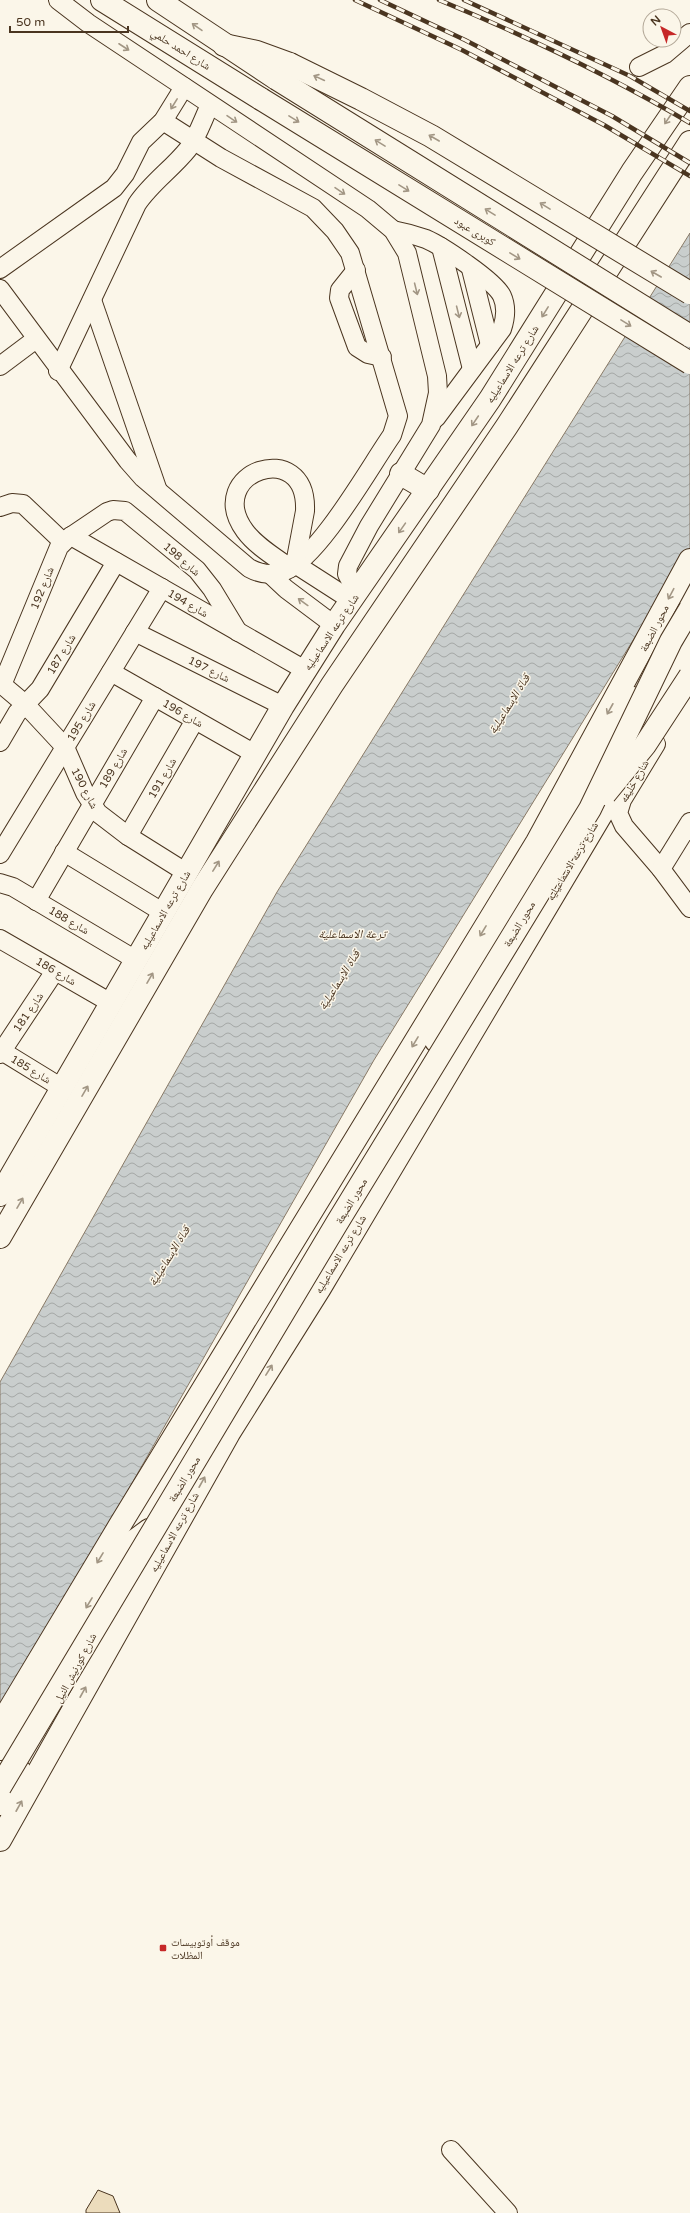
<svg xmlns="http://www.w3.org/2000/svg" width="690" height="2213" viewBox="0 0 690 2213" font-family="'Varela Round','Noto Naskh Arabic',sans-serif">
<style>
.water{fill:url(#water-waves);stroke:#887966}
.building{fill:#ecdcbc;stroke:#4a3520}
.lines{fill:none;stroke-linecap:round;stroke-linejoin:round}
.minor-casing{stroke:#4a3520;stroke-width:20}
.major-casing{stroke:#4a3520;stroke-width:24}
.highway-casing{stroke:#4a3520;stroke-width:24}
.minor{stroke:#fbf6e9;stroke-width:18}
.major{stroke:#fbf6e9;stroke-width:22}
.highway{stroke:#fbf6e9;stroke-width:22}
.rail-casing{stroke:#4a3520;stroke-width:4.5}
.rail{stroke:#fbf6e9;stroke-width:3;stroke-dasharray:9;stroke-linecap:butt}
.major-bridge-casing{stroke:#4a3520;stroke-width:24;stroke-linecap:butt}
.highway-bridge-casing{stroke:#4a3520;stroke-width:24;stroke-linecap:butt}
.major-bridge{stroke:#fbf6e9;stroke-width:22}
.highway-bridge{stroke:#fbf6e9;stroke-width:22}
.oneway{stroke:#a29684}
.poi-dot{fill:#c62828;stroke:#fbf6e9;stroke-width:1.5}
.labels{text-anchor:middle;stroke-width:3;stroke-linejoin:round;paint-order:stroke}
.street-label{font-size:11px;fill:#4a3520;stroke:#fbf6e9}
.poi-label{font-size:11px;fill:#4a3520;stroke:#fbf6e9;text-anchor:start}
.water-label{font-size:12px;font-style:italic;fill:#4a3520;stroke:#fbf6e9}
</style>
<defs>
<pattern id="water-waves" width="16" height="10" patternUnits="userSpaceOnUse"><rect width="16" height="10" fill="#c9cecd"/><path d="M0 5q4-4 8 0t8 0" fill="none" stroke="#a5a8a6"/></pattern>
</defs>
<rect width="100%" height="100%" fill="#fbf6e9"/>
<polygon class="water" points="690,233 690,548 374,1060 0,1714 0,1382 277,892"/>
<polygon class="building" points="98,2190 113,2196 120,2213 86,2213 86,2210"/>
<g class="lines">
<g class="minor-casing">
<g id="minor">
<polyline points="58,0 88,23 368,209 393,230 407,253 437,376 438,393 431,425 369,526 348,566 347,574 357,593"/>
<polyline points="639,67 665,54 690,33"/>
<path d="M393,230C404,232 415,235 426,239C442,246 495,281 502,296C507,307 506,317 502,329L436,418"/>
<polyline points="441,247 472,369"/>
<polyline points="0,269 114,188 125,174 141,142 163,121 184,87"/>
<polyline points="471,269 490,345"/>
<polyline points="356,270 340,290 339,298 357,347 368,354 382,357"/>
<path d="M0,289L128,461L143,478L249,568C260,574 273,576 285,571C320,556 369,468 392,435L398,416L350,253L335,231L313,208L221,158L163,121"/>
<polyline points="92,300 157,488"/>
<polyline points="0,366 36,339"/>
<path d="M58,371L137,204C151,183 172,169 188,149C198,136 203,119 210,105"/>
<polyline points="0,507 12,503 23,504 63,542"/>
<polyline points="71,536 305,670"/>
<path d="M290,568C275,557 256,546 245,531C202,472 308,436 305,511L295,564L351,600"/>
<polyline points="270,574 286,589 334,625"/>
<polyline points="135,632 283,706"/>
<polyline points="111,672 255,754"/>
<polyline points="0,683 25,704 65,747 85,793 98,813 128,836 187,873"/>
<polyline points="2,685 59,547 67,539 107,512 113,510 125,511 197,570 212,589 238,632"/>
<polyline points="0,742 17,713 40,689 116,562"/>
<polyline points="656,744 622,800 618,813 624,826 661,869 690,908"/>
<polyline points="128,836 195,720"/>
<polyline points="64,852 164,913"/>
<polyline points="0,854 162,588"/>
<polyline points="661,869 690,822"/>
<polyline points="0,883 13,887 136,960"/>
<polyline points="36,901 155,697"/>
<polyline points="0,939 111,1003"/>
<polyline points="0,1050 62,1088"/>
<polyline points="0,1054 55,971"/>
<polyline points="451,2150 508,2213"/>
</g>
</g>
<g class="major-casing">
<g id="major">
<polyline points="102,0 261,99"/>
<polyline points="158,0 277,79"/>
<polyline points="401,474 428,490"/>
<polyline points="436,1041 633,698"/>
<polyline points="0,1195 283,706 334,625 490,399 632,172 690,87"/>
<polyline points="0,1237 202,889 332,685 507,426 690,142"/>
<polyline points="0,1749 115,1562 130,1544 149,1530"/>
<polyline points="0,1804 20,1771"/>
<polyline points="0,1840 229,1433 320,1288 623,778"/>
</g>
</g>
<g class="highway-casing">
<g id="highway">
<polyline points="224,45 257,52 290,64"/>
<polyline points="0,1725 120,1525 537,842 690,560"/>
</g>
</g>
<use href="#minor" class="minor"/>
<use href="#major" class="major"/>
<use href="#highway" class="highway"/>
<g class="rail-casing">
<g id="rail">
<polyline points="355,0 462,50 604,125 690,176"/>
<polyline points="380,0 465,40 612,116 690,163"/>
<path d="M439,0C526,36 609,75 690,123"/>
<polyline points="464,0 630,76 690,111"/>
</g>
</g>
<use href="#rail" class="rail"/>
<g class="major-bridge-casing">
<g id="major-bridge">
<polyline points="277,79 690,336"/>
<polyline points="261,99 690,363"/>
</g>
</g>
<g class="highway-bridge-casing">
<g id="highway-bridge">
<polyline points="290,64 361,99 431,136 690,293"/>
<polyline points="605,794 645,745 690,676"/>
<polyline points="0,1787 337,1223 590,809 671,641 690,609"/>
</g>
</g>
<use href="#major-bridge" class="major-bridge"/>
<use href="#highway-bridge" class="highway-bridge"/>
</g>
<defs><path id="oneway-shaft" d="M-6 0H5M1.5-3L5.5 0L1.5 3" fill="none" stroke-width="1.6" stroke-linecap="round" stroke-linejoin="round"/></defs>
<g class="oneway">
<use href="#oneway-shaft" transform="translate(197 27) rotate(-145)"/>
<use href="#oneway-shaft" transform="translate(124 47) rotate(33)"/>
<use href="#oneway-shaft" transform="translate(319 78) rotate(-155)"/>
<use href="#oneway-shaft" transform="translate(174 104) rotate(122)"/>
<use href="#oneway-shaft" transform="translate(232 119) rotate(34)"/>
<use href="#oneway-shaft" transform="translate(294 119) rotate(32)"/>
<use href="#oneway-shaft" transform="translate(668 119) rotate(124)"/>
<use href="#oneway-shaft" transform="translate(434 138) rotate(-150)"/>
<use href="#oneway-shaft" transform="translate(380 143) rotate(-148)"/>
<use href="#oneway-shaft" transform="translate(404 188) rotate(32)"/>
<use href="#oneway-shaft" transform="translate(340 191) rotate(34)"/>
<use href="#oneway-shaft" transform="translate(545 206) rotate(-148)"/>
<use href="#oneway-shaft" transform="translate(490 212) rotate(-148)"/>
<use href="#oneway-shaft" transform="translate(515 256) rotate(31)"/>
<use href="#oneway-shaft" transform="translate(656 274) rotate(-150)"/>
<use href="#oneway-shaft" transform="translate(416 289) rotate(76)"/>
<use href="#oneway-shaft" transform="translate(458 312) rotate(76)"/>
<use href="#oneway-shaft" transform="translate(545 312) rotate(122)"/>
<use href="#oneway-shaft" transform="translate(626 323) rotate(32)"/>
<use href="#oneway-shaft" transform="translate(475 421) rotate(124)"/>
<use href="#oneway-shaft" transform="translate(402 528) rotate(125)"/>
<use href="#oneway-shaft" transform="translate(671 594) rotate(118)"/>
<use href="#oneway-shaft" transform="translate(303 602) rotate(-144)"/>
<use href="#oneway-shaft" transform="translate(610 709) rotate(119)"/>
<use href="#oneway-shaft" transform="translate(216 866) rotate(-58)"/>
<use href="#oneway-shaft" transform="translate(483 931) rotate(121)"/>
<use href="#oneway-shaft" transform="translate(150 978) rotate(-60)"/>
<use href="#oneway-shaft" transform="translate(415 1042) rotate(121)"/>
<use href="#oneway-shaft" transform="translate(85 1091) rotate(-60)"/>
<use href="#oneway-shaft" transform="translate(20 1203) rotate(-60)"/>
<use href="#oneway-shaft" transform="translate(269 1370) rotate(-58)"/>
<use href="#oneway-shaft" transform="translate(202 1482) rotate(-61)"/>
<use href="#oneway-shaft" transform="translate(100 1558) rotate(121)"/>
<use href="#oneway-shaft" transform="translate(89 1603) rotate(121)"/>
<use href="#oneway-shaft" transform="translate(83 1692) rotate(-61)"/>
<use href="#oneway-shaft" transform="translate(19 1806) rotate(-61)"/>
</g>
<rect class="poi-dot" x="159" y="1944" width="8" height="8" rx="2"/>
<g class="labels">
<g class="street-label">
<text transform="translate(181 49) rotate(32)" y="4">شارع احمد حلمي</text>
<text transform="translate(475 231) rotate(31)" y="4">كوبرى عبود</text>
<text transform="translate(512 364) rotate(-58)" y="4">شارع ترعه الاسماعيليه</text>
<text transform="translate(182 559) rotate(41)" y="4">شارع 198</text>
<text transform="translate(42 588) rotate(-68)" y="4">شارع 192</text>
<text transform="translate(188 603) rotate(30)" y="4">شارع 194</text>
<text transform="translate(654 628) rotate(-63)" y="4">محور الضبعة</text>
<text transform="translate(331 632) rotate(-56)" y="4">شارع ترعه الاسماعيليه</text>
<text transform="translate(61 654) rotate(-59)" y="4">شارع 187</text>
<text transform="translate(209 669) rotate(26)" y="4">شارع 197</text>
<text transform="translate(183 713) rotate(30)" y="4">شارع 196</text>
<text transform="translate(81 721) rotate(-59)" y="4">شارع 195</text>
<text transform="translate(113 768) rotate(-60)" y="4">شارع 189</text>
<text transform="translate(162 778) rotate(-60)" y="4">شارع 191</text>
<text transform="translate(634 781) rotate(-60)" y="4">شارع خليفه</text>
<text transform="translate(85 788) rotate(62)" y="4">شارع 190</text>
<text transform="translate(572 861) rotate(-59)" y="4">شارع ترعه الاسماعيليه</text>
<text transform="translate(165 910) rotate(-60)" y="4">شارع ترعه الاسماعيليه</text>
<text transform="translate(69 920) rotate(30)" y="4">شارع 188</text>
<text transform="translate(519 924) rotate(-59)" y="4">محور الضبعة</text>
<text transform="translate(56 971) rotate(30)" y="4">شارع 186</text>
<text transform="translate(28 1012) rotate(-56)" y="4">شارع 181</text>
<text transform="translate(31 1069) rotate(31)" y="4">شارع 185</text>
<text transform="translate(351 1201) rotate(-59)" y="4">محور الضبعة</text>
<text transform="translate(340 1254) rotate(-59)" y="4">شارع ترعه الاسماعيليه</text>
<text transform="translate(184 1479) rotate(-59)" y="4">محور الضبعة</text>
<text transform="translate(174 1532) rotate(-61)" y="4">شارع ترعه الاسماعيليه</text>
<text transform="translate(75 1668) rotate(-62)" y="4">شارع كورنيش النيل</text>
</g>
<g class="poi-label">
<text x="171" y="1946">موقف أوتوبيسات<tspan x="171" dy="13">المظلات</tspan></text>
</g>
<g class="water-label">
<text transform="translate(509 704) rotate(-58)" y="4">قناة الإسماعيلية</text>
<text x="352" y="938">ترعة الاسماعلية</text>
<text transform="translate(339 980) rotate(-58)" y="4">قناة الإسماعيلية</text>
<text transform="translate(169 1256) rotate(-58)" y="4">قناة الإسماعيلية</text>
</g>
</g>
<g transform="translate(662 28) rotate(319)"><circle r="19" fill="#fbf6e9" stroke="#b4a999"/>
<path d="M0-3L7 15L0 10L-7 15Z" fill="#c62828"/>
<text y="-6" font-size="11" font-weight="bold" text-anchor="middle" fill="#4a3520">N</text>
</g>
<path d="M10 26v6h118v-6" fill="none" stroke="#4a3520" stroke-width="2"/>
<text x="16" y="26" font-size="12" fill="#4a3520" stroke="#fbf6e9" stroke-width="3" paint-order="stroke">50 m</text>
</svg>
